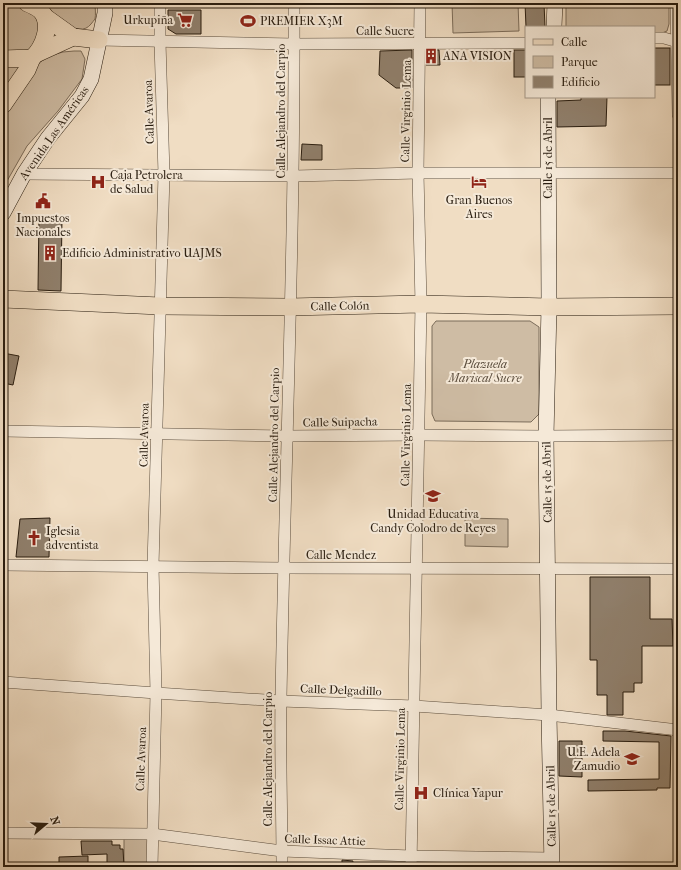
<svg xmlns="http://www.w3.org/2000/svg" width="681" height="870" viewBox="0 0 681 870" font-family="'IM FELL French Canon',serif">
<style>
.green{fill:#cebca4;stroke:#7b6c5a}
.building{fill:#90806d;stroke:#281c0f}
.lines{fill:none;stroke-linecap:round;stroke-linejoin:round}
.street-casing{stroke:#5a4c3c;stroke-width:12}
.secondary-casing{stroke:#281c0f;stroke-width:16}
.primary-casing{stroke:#281c0f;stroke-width:18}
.street{stroke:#f5e9d8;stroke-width:11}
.secondary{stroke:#f5e9d8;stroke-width:15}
.primary{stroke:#f0ddc3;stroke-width:17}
.labels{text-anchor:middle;stroke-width:4;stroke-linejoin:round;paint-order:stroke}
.poi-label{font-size:12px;fill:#281c0f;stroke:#f5e9d8;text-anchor:start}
.street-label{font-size:12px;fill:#281c0f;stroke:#f5e9d8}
.park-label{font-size:12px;font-style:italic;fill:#5a4c3c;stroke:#f5e9d8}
</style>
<rect width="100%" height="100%" fill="#f0ddc3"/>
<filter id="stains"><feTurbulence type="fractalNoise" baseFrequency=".005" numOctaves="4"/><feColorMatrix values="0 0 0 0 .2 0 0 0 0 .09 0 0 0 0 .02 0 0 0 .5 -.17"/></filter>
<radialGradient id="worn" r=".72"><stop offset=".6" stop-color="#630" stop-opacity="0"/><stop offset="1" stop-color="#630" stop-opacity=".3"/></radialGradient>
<g class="green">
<polygon points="3,3 18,4 33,13 40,24 40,36 32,49 3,54"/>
<path d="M46,3H95C95,7 96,15 95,19C94,21 92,22 91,24C79,40 51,15 46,3Z"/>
<polygon points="452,3 518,3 519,31 453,33"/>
<polygon points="566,3 669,3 669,24 667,31 662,33 654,33 654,27 566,27"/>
<polygon points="74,51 81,51 85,59 82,79 58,111 27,146 3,188 3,115 6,109 39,63 49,56 63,52"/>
<polygon points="3,64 22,66 3,95"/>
<polygon points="436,321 530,321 539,327 539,414 531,422 435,421 432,414 432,326"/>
<polygon points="465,518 508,519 508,547 465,546"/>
<polygon points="124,833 150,835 150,867 124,867"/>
</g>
<g class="building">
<polygon points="525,3 544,3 545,27 526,27"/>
<polygon points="168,10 201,10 201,34 176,34 168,29"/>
<rect x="654" y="48" width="16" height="37"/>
<polygon points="412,50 412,88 396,88 379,75 380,51"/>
<polygon points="426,50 439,50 440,65 426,65"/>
<rect x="514" y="50" width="12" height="27"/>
<polygon points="581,97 607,97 606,126 557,127 557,101 581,100"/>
<polygon points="302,144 322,145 322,160 301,160"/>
<polygon points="39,216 62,216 61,291 38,290"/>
<polygon points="3,353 19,356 13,385 3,383"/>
<polygon points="50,518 49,557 16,557 20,519"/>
<polygon points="590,577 650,577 650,619 672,619 673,646 642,646 642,683 634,683 634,692 623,692 623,715 607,715 607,695 597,695 597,660 590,660"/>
<polygon points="603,731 625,731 671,736 670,788 657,788 657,790 588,791 588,780 659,779 659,742 603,741"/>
<polygon points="559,741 582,741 582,777 559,776"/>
<polygon points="81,841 112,841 112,845 120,845 120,849 123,849 124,867 107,867 107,854 82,855"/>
<polygon points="88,856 88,867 59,867 59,857"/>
<polygon points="342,860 353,861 352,867 342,867"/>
</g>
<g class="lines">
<g class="street-casing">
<g id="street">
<polyline points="676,3 678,115"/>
<polyline points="654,38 664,38 678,42"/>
<polyline points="99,40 294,44 526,43"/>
<polyline points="24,174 294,176 418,173 678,173"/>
<polyline points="3,431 287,436 418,435 546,436 678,435"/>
<polyline points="3,565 284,568 678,569"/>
<polyline points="3,682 156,693 281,701 414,706 549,715 678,730"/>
<polyline points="3,833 152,834 282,851 411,856 552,858"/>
<polyline points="152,867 156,693 153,566 164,174 160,42 160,3"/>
<path d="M282,867C282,811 280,754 281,698C285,466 295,235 294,3"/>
<polyline points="411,867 421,304 418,173 420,3"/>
</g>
</g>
<g class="secondary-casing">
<g id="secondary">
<polyline points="554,27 555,3"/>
<polyline points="548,97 549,307 546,436 549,715 552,867"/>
<polyline points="3,213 24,174 48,138 82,96 91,79 105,13 105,3"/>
</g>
</g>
<g class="primary-casing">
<g id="primary">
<polyline points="45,17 73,37 99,40"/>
<polyline points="38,53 73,37"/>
<path d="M3,59L32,58C43,48 53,25 41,11C38,8 32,5 27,3"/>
<polyline points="3,105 27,70 32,58"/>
<polyline points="3,299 160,306 289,307 421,304 549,307 678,306"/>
</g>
</g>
<use href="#street" class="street"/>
<use href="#secondary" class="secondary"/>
<use href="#primary" class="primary"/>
</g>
<defs>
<g id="supermarket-bare" transform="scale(1.2)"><path d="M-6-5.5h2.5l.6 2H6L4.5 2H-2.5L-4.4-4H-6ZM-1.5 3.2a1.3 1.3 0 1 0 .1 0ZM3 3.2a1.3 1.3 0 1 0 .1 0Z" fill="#8f2418" stroke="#f5e9d8" stroke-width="2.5" paint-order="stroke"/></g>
<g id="stadium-bare" transform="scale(1.2)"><path d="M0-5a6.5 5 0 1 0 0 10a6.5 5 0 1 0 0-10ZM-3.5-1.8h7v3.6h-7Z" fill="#8f2418" stroke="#f5e9d8" stroke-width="2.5" paint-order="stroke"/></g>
<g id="building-bare" transform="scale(1.2)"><path d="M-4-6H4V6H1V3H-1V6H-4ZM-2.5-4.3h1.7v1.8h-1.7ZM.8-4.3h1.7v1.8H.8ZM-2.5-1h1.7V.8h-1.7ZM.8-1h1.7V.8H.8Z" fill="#8f2418" stroke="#f5e9d8" stroke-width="2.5" paint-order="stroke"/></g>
<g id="hospital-bare" transform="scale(1.2)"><path d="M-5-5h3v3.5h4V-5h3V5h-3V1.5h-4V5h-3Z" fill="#8f2418" stroke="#f5e9d8" stroke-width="2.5" paint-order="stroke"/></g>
<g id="hotel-bare" transform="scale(1.2)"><path d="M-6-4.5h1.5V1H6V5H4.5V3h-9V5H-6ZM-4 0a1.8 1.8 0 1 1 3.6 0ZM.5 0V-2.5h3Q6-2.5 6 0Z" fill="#8f2418" stroke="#f5e9d8" stroke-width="2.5" paint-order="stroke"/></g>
<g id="civic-bare" transform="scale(1.2)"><path d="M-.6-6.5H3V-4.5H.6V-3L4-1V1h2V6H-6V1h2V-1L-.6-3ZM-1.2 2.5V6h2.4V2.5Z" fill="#8f2418" stroke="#f5e9d8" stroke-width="2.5" paint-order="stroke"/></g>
<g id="school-bare" transform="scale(1.2)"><path d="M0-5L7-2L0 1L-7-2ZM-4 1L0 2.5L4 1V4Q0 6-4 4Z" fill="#8f2418" stroke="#f5e9d8" stroke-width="2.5" paint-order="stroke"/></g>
<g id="church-bare" transform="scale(1.2)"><path d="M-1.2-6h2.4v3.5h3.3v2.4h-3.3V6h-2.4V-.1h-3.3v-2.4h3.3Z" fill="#8f2418" stroke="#f5e9d8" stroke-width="2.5" paint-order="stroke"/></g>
</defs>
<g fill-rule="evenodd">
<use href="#supermarket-bare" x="185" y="20"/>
<use href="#stadium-bare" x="248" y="21"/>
<use href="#building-bare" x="431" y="56"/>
<use href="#hospital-bare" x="98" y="182"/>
<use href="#hotel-bare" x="479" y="182"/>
<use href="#civic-bare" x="43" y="201"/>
<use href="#building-bare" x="50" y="253"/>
<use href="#school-bare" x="433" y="496"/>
<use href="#church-bare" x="34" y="538"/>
<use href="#school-bare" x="632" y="759"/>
<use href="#hospital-bare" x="421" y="793"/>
</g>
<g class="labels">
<g class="poi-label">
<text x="173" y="24" text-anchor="end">Urkupiña</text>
<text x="260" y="25">PREMIER X3M</text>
<text x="443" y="60">ANA VISION</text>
<text x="110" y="179">Caja Petrolera<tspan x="110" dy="14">de Salud</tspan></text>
<text x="479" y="204" text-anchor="middle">Gran Buenos<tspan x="479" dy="14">Aires</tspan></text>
<text x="43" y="222" text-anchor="middle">Impuestos<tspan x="43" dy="14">Nacionales</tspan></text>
<text x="62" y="257">Edificio Administrativo UAJMS</text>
<text x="433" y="518" text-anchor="middle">Unidad Educativa<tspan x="433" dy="14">Candy Colodro de Reyes</tspan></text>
<text x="46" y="535">Iglesia<tspan x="46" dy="14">adventista</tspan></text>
<text x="620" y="756" text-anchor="end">U.E. Adela<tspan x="620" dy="14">Zamudio</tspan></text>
<text x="433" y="797">Clínica Yapur</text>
</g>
<g class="street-label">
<text x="385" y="35">Calle Sucre</text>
<text transform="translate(281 111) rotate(-90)" y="4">Calle Alejandro del Carpio</text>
<text transform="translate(406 111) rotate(-89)" y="4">Calle Virginio Lema</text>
<text transform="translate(149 112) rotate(-92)" y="4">Calle Avaroa</text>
<text transform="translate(54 133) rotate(-55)" y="4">Avenida Las Américas</text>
<text transform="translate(548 158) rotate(-90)" y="4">Calle 15 de Abril</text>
<text transform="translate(340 306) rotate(-1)" y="4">Calle Colón</text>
<text transform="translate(340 422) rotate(-1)" y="4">Calle Suipacha</text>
<text transform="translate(144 435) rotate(-89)" y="4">Calle Avaroa</text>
<text transform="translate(274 435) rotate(-89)" y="4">Calle Alejandro del Carpio</text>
<text transform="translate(406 435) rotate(-89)" y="4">Calle Virginio Lema</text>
<text transform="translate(547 482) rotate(-91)" y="4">Calle 15 de Abril</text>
<text x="341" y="559">Calle Mendez</text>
<text transform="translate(341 690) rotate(2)" y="4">Calle Delgadillo</text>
<text transform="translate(141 759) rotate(-88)" y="4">Calle Avaroa</text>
<text transform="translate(268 759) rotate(-90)" y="4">Calle Alejandro del Carpio</text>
<text transform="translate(400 759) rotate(-89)" y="4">Calle Virginio Lema</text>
<text transform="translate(551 806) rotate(-91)" y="4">Calle 15 de Abril</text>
<text transform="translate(325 840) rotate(2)" y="4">Calle Issac Attie</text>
</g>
<g class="park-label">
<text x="485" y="368">Plazuela<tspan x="485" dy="14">Mariscal Sucre</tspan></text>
</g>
</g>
<rect width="681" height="870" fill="none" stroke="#f0ddc3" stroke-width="16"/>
<rect x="4" y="4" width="673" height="862" fill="none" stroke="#281c0f" stroke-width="2"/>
<rect x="8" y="8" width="665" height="854" fill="none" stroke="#281c0f"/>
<rect x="525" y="26" width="130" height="72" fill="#f5e9d8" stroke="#a39788"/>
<rect x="533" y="39" width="20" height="6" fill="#f0ddc3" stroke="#a39788"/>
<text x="561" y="46" font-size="12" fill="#281c0f">Calle</text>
<rect x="533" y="56" width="20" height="12" fill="#cebca4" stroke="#a39788"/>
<text x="561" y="66" font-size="12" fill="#281c0f">Parque</text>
<rect x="533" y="76" width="20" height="12" fill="#90806d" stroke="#a39788"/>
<text x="561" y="86" font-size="12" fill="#281c0f">Edificio</text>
<g transform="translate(46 824) rotate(71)" stroke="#f5e9d8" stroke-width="3" paint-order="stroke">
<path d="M0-3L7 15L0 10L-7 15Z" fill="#281c0f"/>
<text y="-6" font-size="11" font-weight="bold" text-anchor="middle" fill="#281c0f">N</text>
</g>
<rect width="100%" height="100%" filter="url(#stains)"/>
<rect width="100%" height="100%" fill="url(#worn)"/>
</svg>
